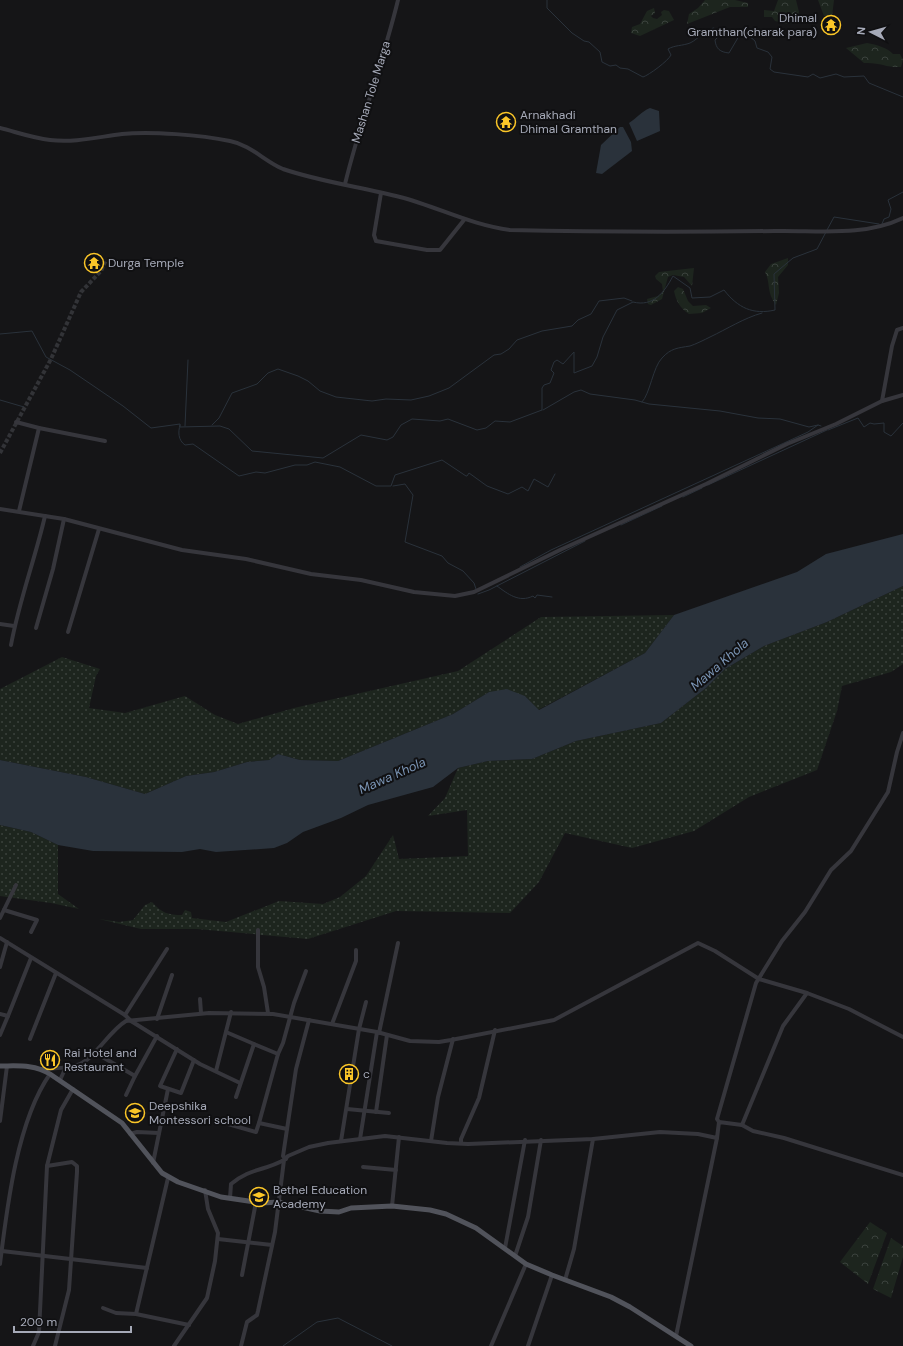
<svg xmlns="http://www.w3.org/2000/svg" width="903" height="1346" viewBox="0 0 903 1346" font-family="'DM Sans',sans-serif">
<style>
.grass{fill:url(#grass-dots)}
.forest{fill:url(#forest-crowns)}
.water{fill:#2a323b}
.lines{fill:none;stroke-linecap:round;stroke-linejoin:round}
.stream{stroke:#2a323b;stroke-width:1}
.minor-tunnel{stroke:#323337;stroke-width:4;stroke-dasharray:4 2;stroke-linecap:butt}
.minor{stroke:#36363c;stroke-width:4}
.major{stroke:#51535b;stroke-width:5}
.labels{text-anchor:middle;stroke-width:4;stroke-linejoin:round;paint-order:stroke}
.poi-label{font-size:12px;fill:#a6aab8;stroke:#101012;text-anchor:start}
.street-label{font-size:12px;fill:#a6aab8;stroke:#101012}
.water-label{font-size:13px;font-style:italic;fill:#7b95b5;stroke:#101012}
</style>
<defs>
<pattern id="grass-dots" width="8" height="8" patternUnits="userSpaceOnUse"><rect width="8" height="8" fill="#1d251e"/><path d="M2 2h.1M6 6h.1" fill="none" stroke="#3b423d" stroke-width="1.8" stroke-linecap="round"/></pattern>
<pattern id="forest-crowns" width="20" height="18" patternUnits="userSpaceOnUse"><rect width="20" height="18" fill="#1d251e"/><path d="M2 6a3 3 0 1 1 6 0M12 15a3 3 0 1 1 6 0" fill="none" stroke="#3b423d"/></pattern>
</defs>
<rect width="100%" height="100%" fill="#151517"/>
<g class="grass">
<path d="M903,586V664L891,672L842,686L837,711L817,770L749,797L694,831L632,848L565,833L539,882L510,913L396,911L308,939L197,929H141L99,919L119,922L133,920L145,905L152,902C162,913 168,915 182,915L185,910L191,912L192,918L226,922L279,901L323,904L340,897L366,876L393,835L399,859L468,856L467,810L428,816L445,798L458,768L488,761L532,759L576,741L661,723L706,688L725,669L764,646L827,622Z"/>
<polygon points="674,615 645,653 538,710 525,696 489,692 453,714 338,761 300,760 278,754 269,760 247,762 214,772 186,776 145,794 86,777 0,760 0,689 62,657 100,669 96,676 89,708 125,713 185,696 215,715 238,724 294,708 458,671 541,617"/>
<polygon points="0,825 31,832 58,845 58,894 79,909 51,903 0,896"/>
</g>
<g class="forest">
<polygon points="705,0 735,0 748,3 748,7 730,7 687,24 689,14 698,8"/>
<path d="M778,0H796L799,12L797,22C788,26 784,23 775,21L772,17H764V10L774,11Z"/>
<polygon points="818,0 834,0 832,16 824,16"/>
<polygon points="654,8 655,13 651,16 653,18 657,19 662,15 661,12 664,10 669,11 674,20 640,36 631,33 632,27 640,24 647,11"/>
<path d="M867,43C877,45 886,47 893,54H900L903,60L901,67C887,68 880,62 864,63L846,48Z"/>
<path d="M788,258V265L778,277L779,293L776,305C766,291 771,284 765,272L771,264Z"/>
<polygon points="694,268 692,286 684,277 673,275 668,277 662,299 651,305 648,304 647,299 658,296 663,292 662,284 656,279 655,276 659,272"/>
<path d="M678,287L683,289L688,301L693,306L706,305L711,308L702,313L689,314C680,308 676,301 674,291Z"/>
<polygon points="870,1222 887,1233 868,1284 840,1262"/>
<polygon points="891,1238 903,1246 903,1257 891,1298 873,1289"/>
</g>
<g class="water">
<path d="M650,108L659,111L660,131L637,141L629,123C637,118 642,111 650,108Z"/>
<polygon points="620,127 623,127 631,142 632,151 602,174 596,173 601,145"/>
<polygon points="903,534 903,586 827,622 764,646 725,669 706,688 661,723 576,741 532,759 488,761 458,768 433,787 368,805 341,818 303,832 287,843 274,848 216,852 200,849 182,852 93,851 58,845 31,832 0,825 0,760 86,777 145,794 186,776 214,772 247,762 269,760 278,754 300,760 338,761 453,714 489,692 507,689 525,696 539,710 645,653 674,615 797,572 826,554"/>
</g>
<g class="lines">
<g class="stream">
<path d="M547,0V8L572,33L584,41L589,42L600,52L602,62L610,66L616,65L620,68L628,69L643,77C649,75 668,61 671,55L668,49C675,45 682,46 690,43C699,39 704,29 714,28L719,32L718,37L715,40C716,49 720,52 729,53L739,36L748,35L755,41L757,48L768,52L772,57L770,69L774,72L808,77L813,74L820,78L836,74L844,77L864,76L869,83L903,97"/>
<polyline points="882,224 884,219 889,217 891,209 888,200 903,192"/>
<polyline points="827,230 834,217 879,224"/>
<path d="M0,334L32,331L46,357L70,370L123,406L151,428L180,424V427L220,426L229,429L252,451L323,458L361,435L387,440L393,437L401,425L412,419L440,421L448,419L477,430L486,428L495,421L510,422L542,410V388L544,385L550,383L554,373L551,370L554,362L557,360L563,364L574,352V373L592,366L597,357L603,337L617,310L633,302C653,307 664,293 673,276L690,288L692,298L710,297L724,290C738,308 753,315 775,310L774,274L793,258L817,249L826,232"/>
<polyline points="464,377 494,355 501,354 509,349 517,340 542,331 572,326 578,320 591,314 599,301 624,298 632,301"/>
<polyline points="0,400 24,407"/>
<path d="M642,402C650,394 653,367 662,358C671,348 678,348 690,346C696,344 704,340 710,337C727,329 744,318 762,313"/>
<polyline points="543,410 574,392 581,390 590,394 635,400 649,404 720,411 758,418 780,419 809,427 818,425 821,426"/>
<path d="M180,425C178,432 178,440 185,445L193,444L239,476L256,472L265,473L295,465H307L315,462L340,467L376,486H391L395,475L442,460L466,476H467L469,473L487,486L508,494L522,487L528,491L534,479L548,487L555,474"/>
<polyline points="212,425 219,418 232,393 257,384 268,373 278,369 298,376 308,381 320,391 336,397 372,401 386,399 411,400 429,396 449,388 464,377"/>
<polyline points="185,426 188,360"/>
<polyline points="828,430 858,418 864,427 870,423 874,424 884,423 884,432 891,436 903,423"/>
<polyline points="708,485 827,430"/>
<polyline points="393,486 405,484 413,495 405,542 442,556 448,563 463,571 474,583 476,589"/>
<polyline points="683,497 702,488"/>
<polyline points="621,525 662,506"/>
<polyline points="520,567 551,550 808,432 818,425"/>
<path d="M497,586C508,594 519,603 533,596L535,598L537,595L552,597"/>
<polyline points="478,594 489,590 585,541"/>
<polyline points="283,1346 317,1322 338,1318 392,1346"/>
</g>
<polyline class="minor-tunnel" points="0,453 51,359 81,292 101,271 106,260"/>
<g class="minor">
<path d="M0,128C16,132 33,138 50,140C74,143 98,137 122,134C151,131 201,135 230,141C251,145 264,161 283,169C321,182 362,187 400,197C438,207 471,225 510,230C598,232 686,232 775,231C818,230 863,237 903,218"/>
<path d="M345,184C360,122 383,62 398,0"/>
<polyline points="381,193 374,235 376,241 427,250 440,250 464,220"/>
<polyline points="882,401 892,346 897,330 903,328"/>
<polyline points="16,422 39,428 105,441"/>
<polyline points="0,509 64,519 182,550 246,559 311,574 361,580 414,592 455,596 474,592 562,549 706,484 787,444 836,424 882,401 903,395"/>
<polyline points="19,511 39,428"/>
<polyline points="0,624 14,626"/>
<polyline points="36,628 53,569 64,519"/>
<polyline points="68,632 99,529"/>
<path d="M11,645C19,601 35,559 45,516"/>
<polyline points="4,910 37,920 31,932"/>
<polyline points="0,918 16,885"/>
<polyline points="258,930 258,967 264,987 268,1013"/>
<polyline points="0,938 125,1015"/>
<polyline points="167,949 125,1015 131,1021 200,1064 240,1083"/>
<polyline points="0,967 7,942"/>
<polyline points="200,999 201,1013"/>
<polyline points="0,1014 8,1016 31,958"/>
<polyline points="157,1019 172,975"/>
<polyline points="332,1024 356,961 356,950"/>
<polyline points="226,1032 254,1044"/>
<polyline points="379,1033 398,943"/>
<polyline points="0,1035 8,1016"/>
<polyline points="30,1039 56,973"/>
<polyline points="177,1049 160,1086 181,1093 194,1060"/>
<polyline points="278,1054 283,1043 294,1003 306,971"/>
<polyline points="99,1055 135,1076 157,1036"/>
<path d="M42,1069C54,1068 69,1069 80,1064C96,1057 109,1031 126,1021L209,1013L273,1014L377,1032L410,1041L439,1042L451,1040L554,1020L698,943L715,951L759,979L807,993L849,1009L903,1037"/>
<polyline points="216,1071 231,1012"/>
<polyline points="60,1080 66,1067"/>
<polyline points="126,1095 135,1076"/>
<polyline points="236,1097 254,1044 278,1054 259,1123 287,1129"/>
<polyline points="347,1109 389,1113"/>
<polyline points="376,1112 387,1035"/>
<polyline points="0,1121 7,1066"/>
<polyline points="719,1122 717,1119 756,983 782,941 805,912 831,870 851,851 888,792 897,752 903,733"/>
<polyline points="228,1124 256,1132 259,1123"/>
<polyline points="742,1125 753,1131 784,1138 903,1175"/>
<polyline points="130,1134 137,1132 159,1133"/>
<polyline points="360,1139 377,1032"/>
<polyline points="341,1141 359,1029 366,1002"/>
<polyline points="431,1141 438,1097 453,1039"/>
<polyline points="461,1143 461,1139 479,1098 495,1030"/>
<polyline points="286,1159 283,1156 296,1069 309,1020"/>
<polyline points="153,1163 168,1089"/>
<polyline points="47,1166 72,1162 77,1166 77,1172 69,1290 55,1346"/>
<polyline points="363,1167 396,1170"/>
<path d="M230,1198L231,1184C250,1168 264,1171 284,1160"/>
<polyline points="392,1206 399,1137"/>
<polyline points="218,1239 272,1245"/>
<polyline points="505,1248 525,1140"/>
<polyline points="2,1251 147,1268"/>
<polyline points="515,1256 528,1217 541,1140"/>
<path d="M0,1264C7,1207 17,1121 50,1074"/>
<polyline points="242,1275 256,1202"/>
<polyline points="565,1280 574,1249 593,1139"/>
<polyline points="103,1308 116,1313 136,1314 189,1325"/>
<polyline points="136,1314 168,1178"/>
<polyline points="676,1336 717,1138"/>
<polyline points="33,1346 39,1332 47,1166 61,1110 73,1089"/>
<polyline points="174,1346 207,1298 215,1261 218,1233 208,1209 205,1190"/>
<polyline points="241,1346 247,1322 257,1315 258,1311 275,1232 284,1160 288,1156 309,1147 328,1143 385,1136 447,1143 468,1144 593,1139 660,1132 698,1134 717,1138 719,1122 742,1125 783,1026 807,993"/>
<polyline points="491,1346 526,1264"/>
<polyline points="528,1346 552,1275"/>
</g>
<path class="major" d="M0,1066C18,1066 34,1064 50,1074L122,1123L162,1173L178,1182L221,1197L262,1203L279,1202L320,1211L339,1212L351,1208L392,1206L430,1210L446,1214L476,1228L526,1264L552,1275L611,1297L630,1307L691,1346"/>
</g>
<defs>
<g id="temple-ring" transform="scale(1)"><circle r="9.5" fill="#101012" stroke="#fbc628" stroke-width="1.5"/><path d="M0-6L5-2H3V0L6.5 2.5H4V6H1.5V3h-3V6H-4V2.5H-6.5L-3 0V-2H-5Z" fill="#fbc628"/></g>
<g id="restaurant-ring" transform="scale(1)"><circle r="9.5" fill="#101012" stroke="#fbc628" stroke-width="1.5"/><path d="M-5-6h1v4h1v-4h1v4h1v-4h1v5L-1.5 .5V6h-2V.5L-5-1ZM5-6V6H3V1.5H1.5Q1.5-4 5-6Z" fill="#fbc628"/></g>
<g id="building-ring" transform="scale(1)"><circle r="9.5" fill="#101012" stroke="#fbc628" stroke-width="1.5"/><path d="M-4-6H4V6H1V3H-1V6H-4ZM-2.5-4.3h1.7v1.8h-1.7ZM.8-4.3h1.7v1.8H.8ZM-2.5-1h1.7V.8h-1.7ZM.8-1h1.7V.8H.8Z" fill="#fbc628"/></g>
<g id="school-ring" transform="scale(1)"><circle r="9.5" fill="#101012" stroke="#fbc628" stroke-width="1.5"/><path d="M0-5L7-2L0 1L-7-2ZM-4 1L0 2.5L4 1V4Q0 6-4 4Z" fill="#fbc628"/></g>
</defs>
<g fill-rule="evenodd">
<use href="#temple-ring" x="831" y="25"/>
<use href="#temple-ring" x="506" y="122"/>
<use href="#temple-ring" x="94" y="263"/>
<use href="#restaurant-ring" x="50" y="1060"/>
<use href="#building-ring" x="349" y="1074"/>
<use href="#school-ring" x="135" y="1113"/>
<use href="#school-ring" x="259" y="1197"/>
</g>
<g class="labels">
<g class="poi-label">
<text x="817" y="22" text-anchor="end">Dhimal<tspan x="817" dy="14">Gramthan(charak para)</tspan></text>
<text x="520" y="119">Arnakhadi<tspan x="520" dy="14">Dhimal Gramthan</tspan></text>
<text x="108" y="267">Durga Temple</text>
<text x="64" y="1057">Rai Hotel and<tspan x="64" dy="14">Restaurant</tspan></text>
<text x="363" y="1078">c</text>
<text x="149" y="1110">Deepshika<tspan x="149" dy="14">Montessori school</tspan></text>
<text x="273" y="1194">Bethel Education<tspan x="273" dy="14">Academy</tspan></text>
</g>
<g class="street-label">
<text transform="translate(371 92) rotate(-73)" y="4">Mashan Tole Marga</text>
</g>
<g class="water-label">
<text transform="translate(719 664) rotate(-41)" y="5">Mawa Khola</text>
<text transform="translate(392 775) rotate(-24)" y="5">Mawa Khola</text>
</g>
</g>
<g transform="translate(871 32) rotate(276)" stroke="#101012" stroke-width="3" paint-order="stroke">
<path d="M0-3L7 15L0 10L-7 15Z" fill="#a6aab8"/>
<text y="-6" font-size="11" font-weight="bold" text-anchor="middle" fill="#a6aab8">N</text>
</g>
<path d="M14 1326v6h117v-6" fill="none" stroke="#a6aab8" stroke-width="2"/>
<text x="20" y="1326" font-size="12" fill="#a6aab8" stroke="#101012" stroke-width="3" paint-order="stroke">200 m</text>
</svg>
